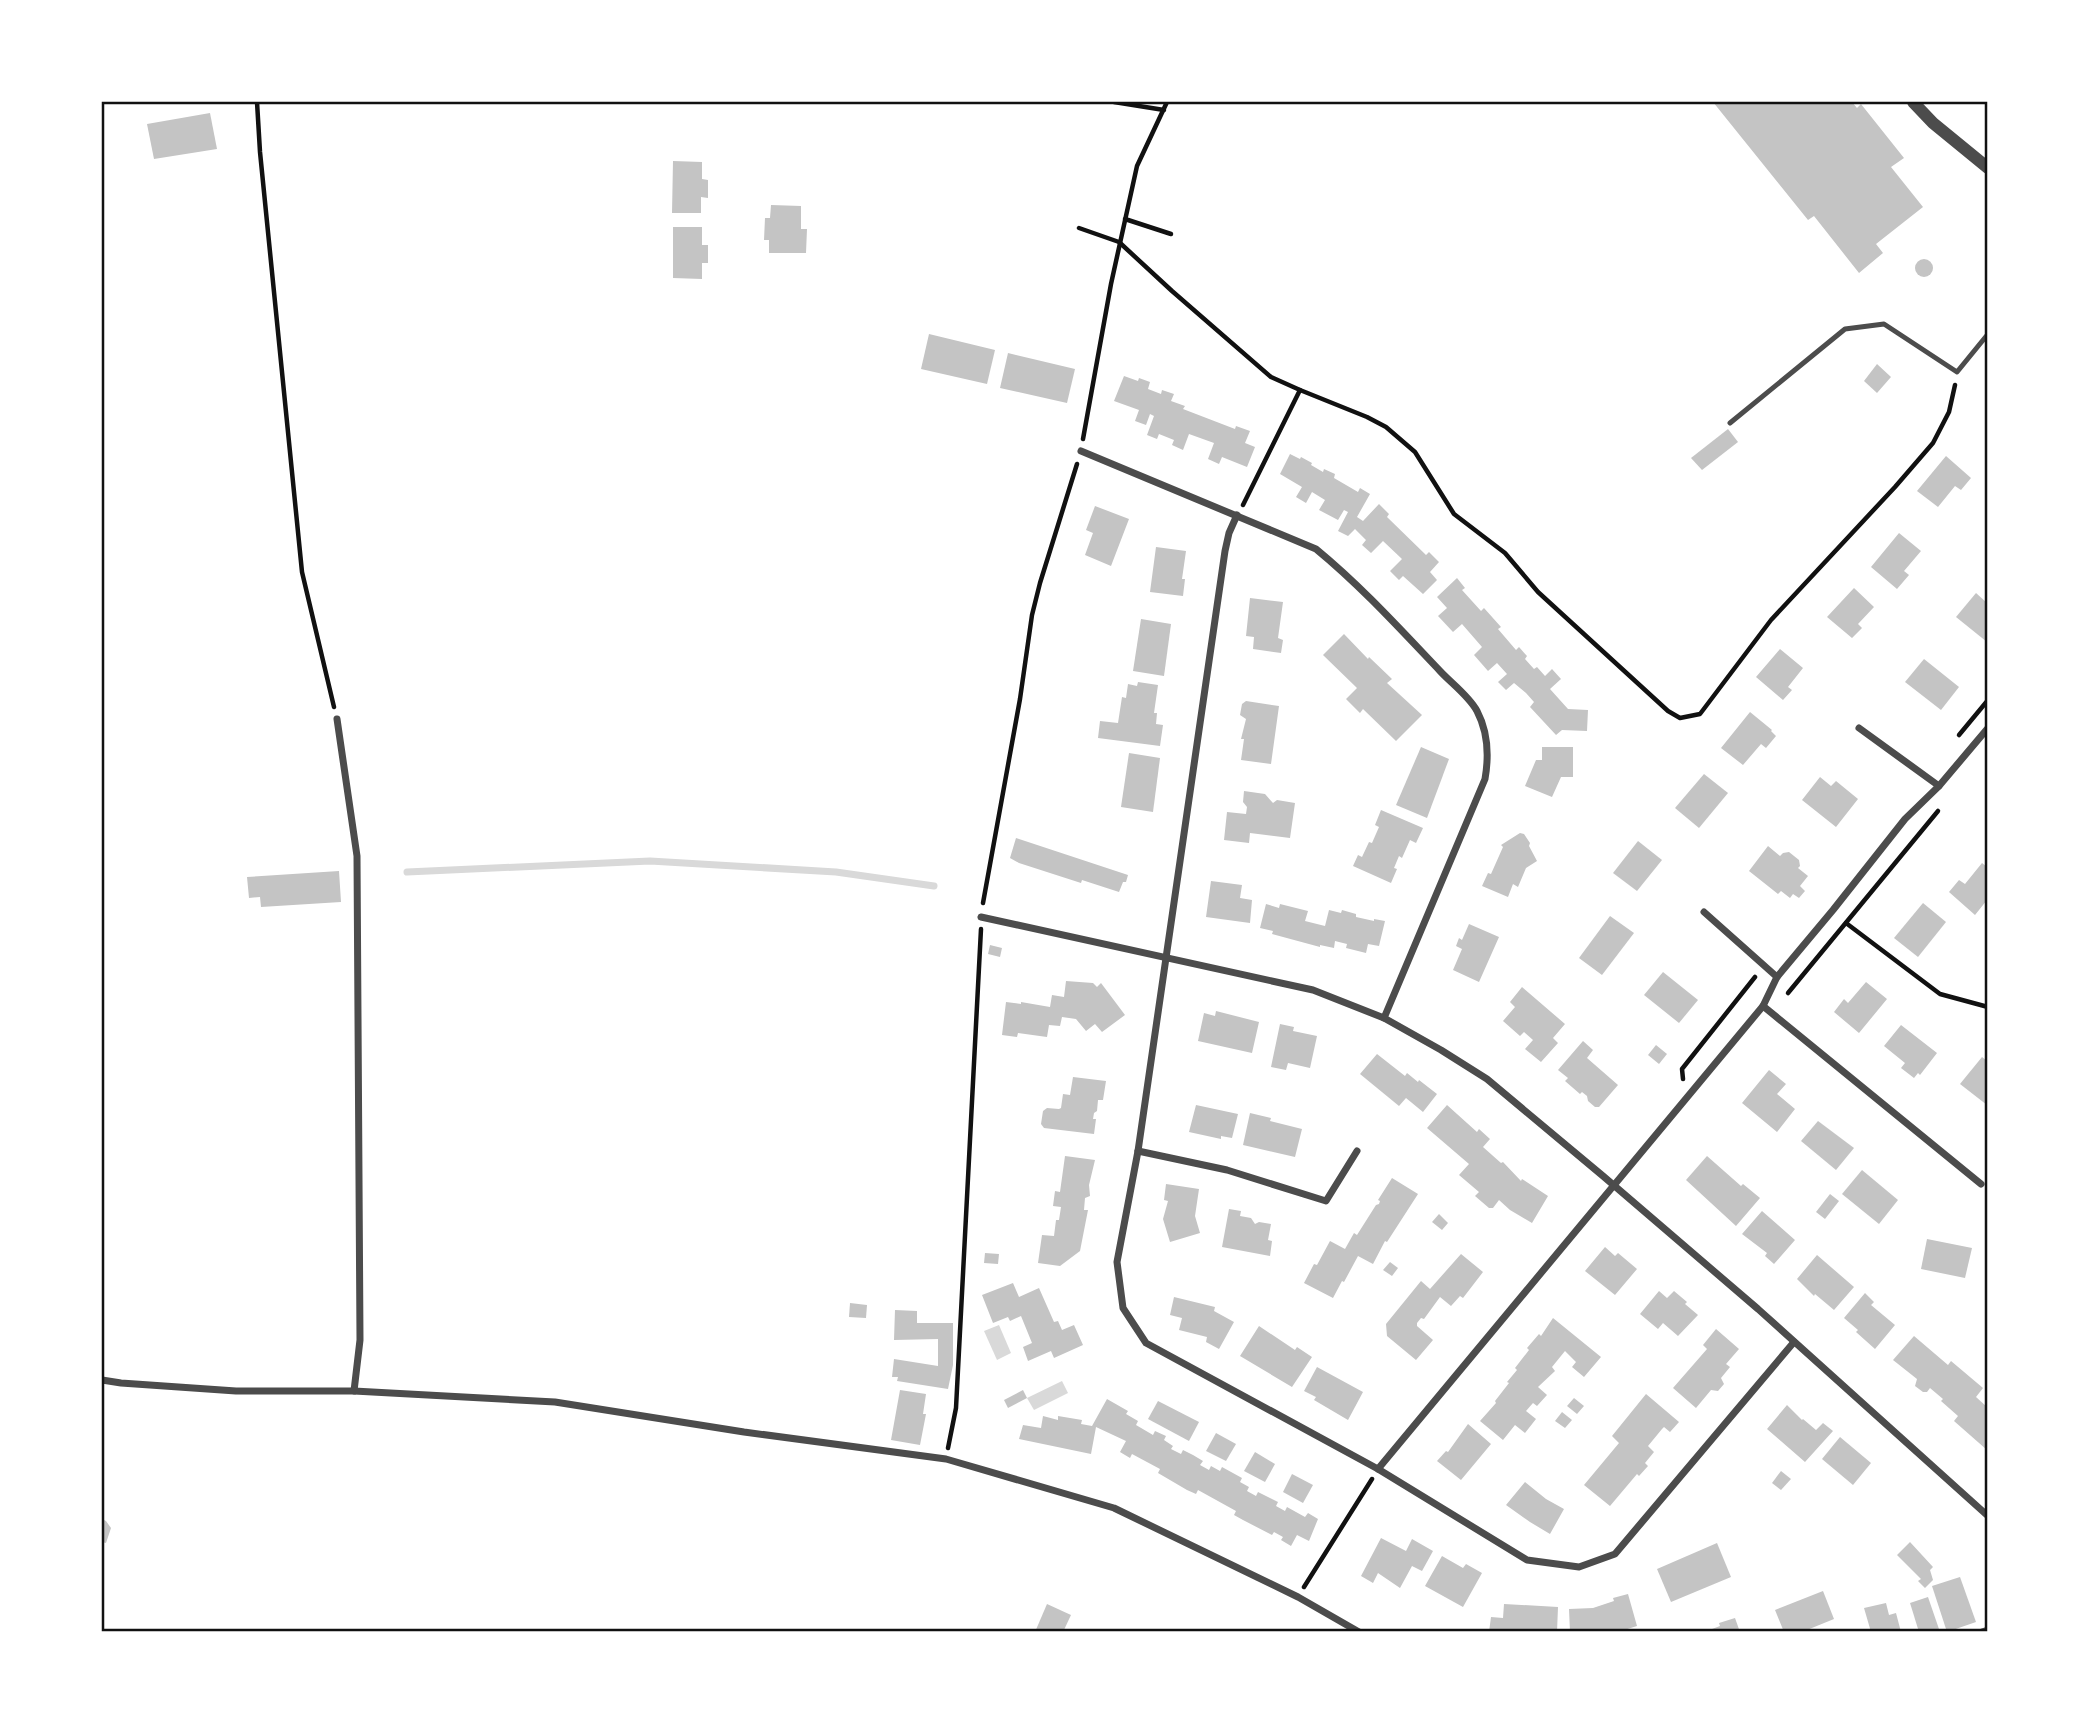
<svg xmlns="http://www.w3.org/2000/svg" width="2089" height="1733" viewBox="0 0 2089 1733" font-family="'Roboto Serif',serif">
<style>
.water{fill:#d9d9d9}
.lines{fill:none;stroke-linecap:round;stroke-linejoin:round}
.stream{stroke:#d9d9d9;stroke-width:7}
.building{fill:#c4c4c4}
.path{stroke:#111;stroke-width:4.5}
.service{stroke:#4c4c4c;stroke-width:5}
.minor{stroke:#4c4c4c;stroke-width:7}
.tertiary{stroke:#4c4c4c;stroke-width:12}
.neatline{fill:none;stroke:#111;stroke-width:2.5}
</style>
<rect width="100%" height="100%" fill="#fff"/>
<g class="water">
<polygon points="999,1325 1011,1353 997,1360 984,1331"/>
<polygon points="1062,1381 1068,1393 1034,1410 1027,1398"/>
</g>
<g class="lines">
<polyline class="stream" points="407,872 650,861 836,872 934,886"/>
</g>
<g class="building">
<polygon points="1713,102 1852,102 1857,108 1861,104 1904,158 1891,167 1923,207 1876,244 1883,253 1859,273 1814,216 1808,220"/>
<polygon points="210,113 217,149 154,159 147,124"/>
<polygon points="673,161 702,162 702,179 708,180 708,198 701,197 701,213 672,213"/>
<polygon points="771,205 801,206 801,229 807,229 806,253 769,253 769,240 764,240 765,218 770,218"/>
<polygon points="673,227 702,227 702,245 708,245 708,263 702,263 702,279 673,278"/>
<circle cx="1924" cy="268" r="9"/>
<polygon points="929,334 995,350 987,384 921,369"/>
<polygon points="1008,353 1075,369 1067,403 1000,388"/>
<polygon points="1877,364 1891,377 1877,393 1864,381"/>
<polygon points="1124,376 1138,381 1139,378 1150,382 1148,389 1161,394 1162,390 1174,394 1171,401 1185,406 1183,409 1235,429 1236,426 1250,431 1245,443 1255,447 1247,467 1222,457 1219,464 1208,459 1214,443 1189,434 1183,450 1172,445 1174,440 1159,434 1157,439 1147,435 1154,416 1150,414 1146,425 1135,421 1139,410 1114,401"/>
<polygon points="1728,429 1738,442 1702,470 1691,458"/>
<polygon points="1290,454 1300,459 1301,457 1312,463 1311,465 1323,472 1324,469 1335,474 1334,478 1358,492 1360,488 1370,494 1357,517 1363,521 1379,504 1389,514 1387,517 1426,555 1429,552 1439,562 1430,572 1437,580 1423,594 1403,576 1399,580 1390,571 1402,559 1383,541 1371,553 1362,545 1366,540 1355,529 1348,536 1338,531 1348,512 1344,510 1338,520 1319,510 1325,500 1312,492 1306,503 1296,497 1302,487 1280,474"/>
<polygon points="1946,456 1971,478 1961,490 1955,486 1938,507 1917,491"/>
<polygon points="1095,506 1129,519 1111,566 1085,555 1093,533 1086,530"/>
<polygon points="1899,533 1921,551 1904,571 1909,575 1897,589 1871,567"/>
<polygon points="1156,547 1186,551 1182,579 1185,579 1183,596 1150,592"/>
<polygon points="1457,578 1465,588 1462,590 1481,611 1484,608 1501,627 1498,629 1516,650 1519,647 1527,656 1525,659 1534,669 1537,667 1545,676 1552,669 1561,679 1550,689 1568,709 1588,710 1587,731 1562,730 1556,735 1530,707 1534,702 1526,693 1514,683 1506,690 1498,682 1507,674 1497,663 1488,671 1474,655 1482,647 1462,624 1453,632 1438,616 1447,608 1437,597"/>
<polygon points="1854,588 1874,607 1858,624 1862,628 1852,638 1827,617"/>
<polygon points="1976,593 1987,603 1987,642 1956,617"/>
<polygon points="1250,598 1283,602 1278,638 1283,640 1281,653 1253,649 1254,637 1246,636"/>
<polygon points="1141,619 1171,624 1164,676 1133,671"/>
<polygon points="1344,634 1368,659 1369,657 1392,679 1387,683 1422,715 1396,741 1363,709 1360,713 1346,699 1357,688 1323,655"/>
<polygon points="1780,649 1803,668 1788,687 1792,690 1783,700 1756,677"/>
<polygon points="1924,659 1959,687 1941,710 1905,682"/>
<polygon points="1138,682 1158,685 1154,713 1157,713 1156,724 1163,725 1160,746 1098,738 1100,721 1118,723 1122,697 1126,698 1128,684 1137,686"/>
<polygon points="1246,701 1279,706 1271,764 1241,760 1244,739 1241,739 1246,719 1240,715 1242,704"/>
<polygon points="1750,712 1772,730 1771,731 1776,736 1766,748 1761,744 1743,765 1721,748"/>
<polygon points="1421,747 1449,759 1427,818 1396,805"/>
<polygon points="1542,747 1573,747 1573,777 1561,777 1552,797 1525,786 1536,760 1542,760"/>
<polygon points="1129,753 1160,758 1153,812 1121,807"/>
<polygon points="1704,774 1728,793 1699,828 1675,808"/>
<polygon points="1820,777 1831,786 1836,781 1858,799 1836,827 1802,800"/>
<polygon points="1244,791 1265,794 1273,803 1277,800 1295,803 1290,838 1250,833 1249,843 1224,840 1227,812 1246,814 1247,807 1243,802"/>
<polygon points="1381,810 1423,828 1416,843 1410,840 1402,858 1399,856 1394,868 1397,869 1391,883 1353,866 1358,855 1362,857 1369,842 1372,843 1379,827 1375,825"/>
<polygon points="1520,833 1524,834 1530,843 1529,846 1537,861 1526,868 1518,887 1513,884 1508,897 1482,886 1488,873 1491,874 1503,847 1501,845"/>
<polygon points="1016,838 1128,875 1126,882 1123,882 1119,892 1082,880 1081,883 1019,863 1010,858"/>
<polygon points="1638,841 1662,860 1637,891 1613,873"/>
<polygon points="1768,846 1780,856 1783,853 1789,852 1799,860 1800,866 1798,868 1808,876 1800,886 1805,891 1799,898 1793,894 1790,898 1781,891 1778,894 1749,871"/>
<polygon points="1982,863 1987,867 1987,900 1975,915 1949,892 1959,880 1965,884"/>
<polygon points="339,871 341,902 261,907 260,897 249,898 247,877"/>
<polygon points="1211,881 1242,885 1240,898 1252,900 1250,923 1206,917"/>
<polygon points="1923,903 1946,922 1918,957 1894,938"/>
<polygon points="1266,904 1279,908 1280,904 1308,911 1305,921 1325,926 1329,910 1341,913 1342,910 1356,914 1356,917 1374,921 1374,919 1385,921 1379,946 1368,944 1366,953 1346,948 1347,944 1335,941 1334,948 1320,945 1320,947 1272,934 1273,931 1260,928"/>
<polygon points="1610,916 1634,933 1602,975 1579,958"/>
<polygon points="1469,924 1499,937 1479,982 1453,970 1462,949 1456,946 1459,938 1462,940"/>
<polygon points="990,945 1002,948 1000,957 988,954"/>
<polygon points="1663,972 1698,1000 1679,1023 1644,995"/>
<polygon points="1066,981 1093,983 1097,987 1101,983 1125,1015 1102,1032 1095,1024 1086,1031 1076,1019 1062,1017 1060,1026 1049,1025 1047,1037 1018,1033 1017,1037 1002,1035 1006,1002 1021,1004 1021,1002 1050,1007 1052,995 1064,997"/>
<polygon points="1866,982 1887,999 1859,1033 1834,1012 1844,999 1848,1003"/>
<polygon points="1522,987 1565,1024 1553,1038 1558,1043 1541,1062 1525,1049 1533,1040 1524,1032 1520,1036 1503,1021 1515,1007 1510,1002"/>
<polygon points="1216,1011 1259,1022 1252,1053 1198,1041 1204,1013 1215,1016"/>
<polygon points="1280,1024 1294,1027 1293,1031 1317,1036 1310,1068 1288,1063 1286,1070 1271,1067"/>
<polygon points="1901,1025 1937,1053 1920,1075 1918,1073 1914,1078 1901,1068 1905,1063 1884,1046"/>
<polygon points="1583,1041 1593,1050 1587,1058 1618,1085 1599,1107 1595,1107 1588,1101 1587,1096 1582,1092 1580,1094 1565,1081 1568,1078 1558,1070"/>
<polygon points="1656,1045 1667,1054 1659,1064 1648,1055"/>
<polygon points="1377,1054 1405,1076 1407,1073 1418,1082 1419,1080 1437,1094 1423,1112 1406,1098 1399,1106 1360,1074"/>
<polygon points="1982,1057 1987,1061 1987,1105 1960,1084"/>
<polygon points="1769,1070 1786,1084 1777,1094 1795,1109 1777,1132 1742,1103"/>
<polygon points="1073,1077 1106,1081 1103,1100 1098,1100 1097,1111 1094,1113 1093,1119 1096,1119 1094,1134 1044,1128 1041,1124 1043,1111 1047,1108 1059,1109 1061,1108 1063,1094 1070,1095"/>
<polygon points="1196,1105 1238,1114 1232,1138 1221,1136 1221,1139 1189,1132"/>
<polygon points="1447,1105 1477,1132 1479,1129 1490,1139 1483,1147 1501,1163 1503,1162 1521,1181 1522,1179 1548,1196 1532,1223 1510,1210 1499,1200 1493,1208 1489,1208 1475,1196 1479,1192 1459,1175 1469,1164 1427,1128"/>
<polygon points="1250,1113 1271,1118 1270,1121 1302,1129 1295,1157 1243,1145"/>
<polygon points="1818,1121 1854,1148 1836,1170 1801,1141"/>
<polygon points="1065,1156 1095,1160 1089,1185 1090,1196 1085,1198 1084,1210 1088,1210 1080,1251 1060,1266 1038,1263 1042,1235 1054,1236 1056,1220 1059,1220 1061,1207 1053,1206 1055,1191 1060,1192"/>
<polygon points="1707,1156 1741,1186 1743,1184 1760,1198 1736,1226 1686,1180"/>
<polygon points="1862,1170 1898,1200 1879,1224 1842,1194"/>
<polygon points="1392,1178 1418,1194 1387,1242 1385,1241 1373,1264 1358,1256 1344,1282 1342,1281 1333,1298 1304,1283 1314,1264 1317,1265 1330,1241 1345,1249 1354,1233 1357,1235 1376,1205 1379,1204 1380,1201 1378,1200"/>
<polygon points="1166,1184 1199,1189 1195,1216 1200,1233 1170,1242 1163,1219 1168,1201 1164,1200"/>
<polygon points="1830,1194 1839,1201 1825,1219 1816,1212"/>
<polygon points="1229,1209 1241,1211 1240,1216 1251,1218 1255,1224 1259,1222 1271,1224 1268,1240 1272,1241 1270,1256 1222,1247"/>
<polygon points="1762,1211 1795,1240 1774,1264 1765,1256 1767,1253 1742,1234"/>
<polygon points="1439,1214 1448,1223 1442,1230 1432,1222"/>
<polygon points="1927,1239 1972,1248 1965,1278 1921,1269"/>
<polygon points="1605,1247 1615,1256 1618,1253 1637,1269 1615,1295 1585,1271"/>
<polygon points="985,1253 999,1254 998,1264 984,1263"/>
<polygon points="1461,1254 1483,1272 1463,1298 1460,1296 1451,1306 1440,1297 1424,1319 1421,1318 1417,1323 1417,1326 1433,1340 1416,1360 1387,1336 1386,1324 1421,1281 1430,1289"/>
<polygon points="1817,1255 1854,1287 1834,1310 1815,1294 1814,1296 1797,1279"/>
<polygon points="1390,1262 1398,1268 1392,1276 1383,1270"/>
<polygon points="1013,1283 1019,1297 1039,1288 1054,1322 1058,1321 1062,1330 1074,1325 1083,1345 1054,1358 1051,1351 1028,1361 1023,1347 1032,1343 1021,1316 1010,1321 1008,1317 993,1323 982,1295"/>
<polygon points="1659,1291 1667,1298 1674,1291 1687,1302 1685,1304 1698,1315 1678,1336 1663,1323 1658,1329 1640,1314"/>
<polygon points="1865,1293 1874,1302 1871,1305 1895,1325 1875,1349 1856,1332 1858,1330 1844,1318"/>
<polygon points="1174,1297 1215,1307 1214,1311 1234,1322 1219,1349 1206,1342 1207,1337 1179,1330 1182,1318 1170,1315"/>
<polygon points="850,1303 867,1305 866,1318 849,1317"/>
<polygon points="895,1310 917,1311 917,1323 953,1323 953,1365 948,1389 897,1381 898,1377 892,1377 894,1359 938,1366 938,1339 894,1340"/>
<polygon points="1553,1318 1601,1357 1584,1377 1572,1367 1576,1362 1565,1351 1552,1367 1555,1371 1538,1387 1547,1395 1537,1406 1533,1403 1526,1411 1536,1419 1525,1433 1515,1425 1503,1440 1480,1421 1496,1403 1495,1401 1509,1383 1507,1382 1517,1370 1515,1368 1529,1350 1527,1348 1539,1334 1541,1336"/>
<polygon points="1259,1326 1295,1350 1297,1347 1312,1357 1292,1387 1240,1356"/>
<polygon points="1716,1329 1739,1349 1726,1364 1730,1367 1721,1378 1724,1384 1718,1391 1711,1390 1696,1408 1673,1388 1707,1349 1703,1345"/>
<polygon points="1914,1336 1948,1365 1951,1361 1983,1388 1976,1397 1987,1407 1987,1450 1954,1421 1958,1416 1941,1401 1943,1399 1930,1388 1927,1392 1923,1392 1915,1386 1917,1379 1893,1360"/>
<polygon points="1317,1367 1363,1392 1348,1420 1314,1400 1316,1397 1304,1391"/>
<polygon points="900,1390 926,1394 923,1414 926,1414 920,1445 891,1440"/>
<polygon points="1023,1390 1027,1398 1008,1408 1004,1400"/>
<polygon points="1646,1394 1679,1422 1670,1432 1664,1427 1662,1429 1648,1446 1654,1452 1645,1463 1648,1466 1639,1476 1637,1474 1610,1506 1584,1485 1619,1443 1612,1436"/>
<polygon points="1574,1398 1584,1406 1577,1414 1567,1406"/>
<polygon points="1107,1399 1128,1411 1126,1414 1138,1421 1136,1425 1153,1435 1155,1431 1166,1436 1164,1440 1173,1446 1171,1449 1181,1454 1183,1450 1193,1455 1203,1461 1200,1465 1209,1470 1211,1466 1220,1471 1222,1467 1242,1478 1240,1482 1249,1487 1247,1491 1256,1496 1258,1492 1278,1502 1276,1506 1285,1511 1287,1507 1305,1517 1308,1513 1318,1519 1309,1541 1297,1535 1291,1546 1281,1540 1283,1537 1274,1532 1272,1535 1243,1520 1234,1515 1236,1511 1198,1490 1196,1494 1187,1490 1158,1473 1160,1469 1132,1454 1130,1458 1120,1452 1126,1441 1096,1427 1091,1454 1019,1439 1023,1425 1041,1428 1043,1416 1058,1420 1058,1416 1082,1420 1081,1424 1092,1426"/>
<polygon points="1158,1401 1199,1422 1189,1441 1148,1419"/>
<polygon points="1787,1405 1802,1420 1803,1419 1816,1430 1823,1423 1833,1431 1805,1462 1767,1429"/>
<polygon points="1562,1412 1572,1420 1565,1428 1555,1421"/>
<polygon points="1468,1424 1491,1444 1461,1480 1437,1461 1446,1451 1448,1452"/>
<polygon points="1216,1433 1236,1444 1226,1461 1206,1451"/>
<polygon points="1840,1437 1871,1463 1853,1485 1822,1459"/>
<polygon points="1255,1452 1275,1464 1265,1482 1244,1471"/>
<polygon points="1781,1471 1791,1479 1781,1490 1772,1483"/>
<polygon points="1292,1474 1313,1485 1303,1503 1283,1492"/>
<polygon points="1525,1482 1546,1499 1564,1509 1550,1534 1530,1522 1506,1505"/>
<polygon points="102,1519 106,1521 111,1528 106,1543 102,1542"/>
<polygon points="1381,1538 1406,1551 1412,1539 1433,1551 1422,1571 1412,1566 1400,1588 1378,1573 1373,1583 1361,1576"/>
<polygon points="1910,1542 1933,1567 1930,1570 1933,1580 1925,1588 1918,1581 1921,1579 1897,1555"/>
<polygon points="1717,1543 1731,1577 1671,1602 1657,1569"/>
<polygon points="1442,1556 1463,1568 1466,1564 1482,1573 1463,1607 1425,1586"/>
<polygon points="1960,1577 1976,1622 1947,1632 1932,1586"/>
<polygon points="1823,1591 1834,1619 1802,1632 1784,1632 1775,1610"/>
<polygon points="1628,1594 1637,1626 1618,1632 1570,1632 1569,1609 1593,1608 1614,1601 1613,1598"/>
<polygon points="1928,1597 1940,1632 1919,1632 1910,1603"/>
<polygon points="1886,1603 1889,1615 1896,1613 1901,1632 1871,1632 1864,1608"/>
<polygon points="1047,1604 1071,1615 1063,1632 1035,1632"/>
<polygon points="1504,1604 1558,1607 1557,1632 1489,1632 1491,1617 1503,1618"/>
<polygon points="1735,1618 1740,1632 1704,1632 1720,1626 1719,1623"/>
</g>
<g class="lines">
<g class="path">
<polyline points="257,102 260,152 302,572 334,707"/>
<polyline points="1114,102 1164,110"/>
<polyline points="1125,219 1171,234"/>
<polyline points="1079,228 1119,242 1172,291 1271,377 1300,390 1243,505"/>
<polyline points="1300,390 1367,417 1386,427 1415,452 1454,514 1505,553 1538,592 1668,711 1680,718 1700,714 1771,620 1895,487 1933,443 1949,412 1955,385"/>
<polyline points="1083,439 1111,284 1137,166 1167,102"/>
<polyline points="1959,735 1988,700"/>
<polyline points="983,903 1020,699 1032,615 1040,583 1077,464"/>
<polyline points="1846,923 1940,994 1988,1007"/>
<polyline points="1788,993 1938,811"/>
<polyline points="1683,1079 1682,1069 1755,977"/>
<polyline points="948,1448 956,1408 981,929"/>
<polyline points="1304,1587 1372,1479"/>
</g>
<polyline class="service" points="1730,423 1845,329 1884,324 1957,372 1988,334"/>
<g class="minor">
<path d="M1081,451L1316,549C1361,586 1400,629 1440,671C1451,683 1469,696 1477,711C1488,732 1489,756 1485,779L1384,1018"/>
<polyline points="1237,515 1229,533 1225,551 1138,1151 1117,1262 1123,1308 1146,1343 1378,1469 1527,1560 1579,1567 1615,1554 1794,1342"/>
<polyline points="337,719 357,856 360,1340 354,1391"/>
<polyline points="1859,728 1939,786"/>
<polyline points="1704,912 1777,977"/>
<polyline points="981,917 1313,990 1384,1018 1441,1050 1487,1079 1603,1176 1758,1309 1988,1516"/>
<polyline points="1763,1006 1981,1184"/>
<polyline points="1138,1151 1227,1170 1326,1201 1357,1151"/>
<polyline points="102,1380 121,1383 236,1391 354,1391 555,1402 744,1432 946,1459 1114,1508 1298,1597 1359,1632"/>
<polyline points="1378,1469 1763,1006 1777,977 1833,910 1905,819 1939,786 1988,728"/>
<polyline points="1982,1632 1988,1630"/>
</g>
<polyline class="tertiary" points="1913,102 1933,123 1988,168"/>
</g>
<rect width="2089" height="1733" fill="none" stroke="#ffffff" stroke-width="206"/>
<rect x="103" y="103" width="1883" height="1527" class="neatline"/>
</svg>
